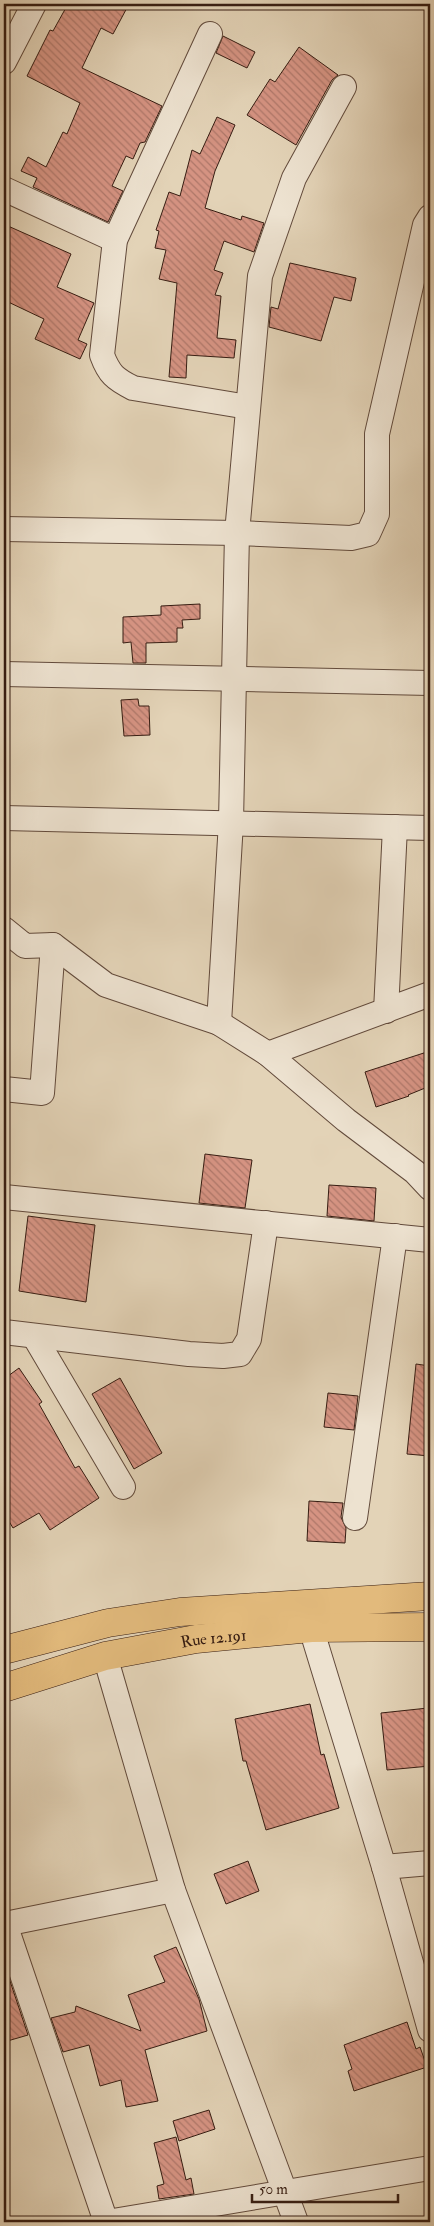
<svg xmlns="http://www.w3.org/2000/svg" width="434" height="2226" viewBox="0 0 434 2226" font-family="'IM FELL Double Pica',serif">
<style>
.building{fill:url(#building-back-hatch);stroke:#371d12}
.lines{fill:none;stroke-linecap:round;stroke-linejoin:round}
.minor-casing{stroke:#624a3b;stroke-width:26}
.major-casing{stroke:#371d12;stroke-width:29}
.minor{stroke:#ede2d0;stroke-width:24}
.major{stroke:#e2ba7c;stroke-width:28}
.labels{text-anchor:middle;stroke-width:4.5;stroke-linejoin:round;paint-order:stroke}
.street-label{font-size:16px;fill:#371d12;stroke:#ede2d0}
</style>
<defs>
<pattern id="building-back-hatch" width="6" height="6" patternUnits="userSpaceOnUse" patternTransform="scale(1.25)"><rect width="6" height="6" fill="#d59382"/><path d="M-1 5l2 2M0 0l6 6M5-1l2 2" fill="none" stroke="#ae7769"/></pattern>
</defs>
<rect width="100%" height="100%" fill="#e3d3b7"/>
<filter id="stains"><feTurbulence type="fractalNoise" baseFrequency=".004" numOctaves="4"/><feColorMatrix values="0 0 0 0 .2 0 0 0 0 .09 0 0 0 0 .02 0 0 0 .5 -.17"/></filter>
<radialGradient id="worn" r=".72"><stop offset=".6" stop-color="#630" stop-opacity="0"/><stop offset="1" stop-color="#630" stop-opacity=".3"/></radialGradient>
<g class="building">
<polygon points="68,4 129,4 113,34 101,28 82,68 162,106 145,142 140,143 133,159 126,156 112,186 123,191 108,222 33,187 37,178 21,171 28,157 46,167 63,132 67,134 80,103 27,76 50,30 53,31"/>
<polygon points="223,36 255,52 247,68 216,53"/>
<polygon points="299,47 338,75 332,80 296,145 247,115 270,79 275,82"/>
<polygon points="217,117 235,125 215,171 205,208 241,220 242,216 264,223 254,252 224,241 214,270 223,273 215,295 221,296 217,338 236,340 234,358 187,355 186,378 169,377 177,283 159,279 166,250 155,248 159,231 156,230 169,192 180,196 192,150 200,154"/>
<polygon points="8,226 71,254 57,287 94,303 78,340 87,344 80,359 35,339 44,319 4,300 4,233"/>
<polygon points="290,263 356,278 351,301 334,297 321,341 269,327 271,307 278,309"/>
<polygon points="200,604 200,619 182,620 183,628 177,628 177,642 146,643 146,663 133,663 131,642 123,643 123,617 161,615 161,606"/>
<polygon points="138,699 139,706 149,706 150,735 124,736 121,700"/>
<polygon points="430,1051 430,1086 408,1095 409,1096 376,1107 365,1072"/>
<polygon points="205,1154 252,1160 245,1208 199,1203"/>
<polygon points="329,1185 376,1188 374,1221 327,1216"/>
<polygon points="28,1216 95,1225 86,1302 19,1291"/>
<polygon points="416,1364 430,1366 430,1456 407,1454"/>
<polygon points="19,1368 42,1402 39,1404 75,1468 79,1466 99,1498 50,1530 39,1513 13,1528 4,1513 4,1379"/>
<polygon points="120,1378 162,1453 134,1469 92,1394"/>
<polygon points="328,1393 358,1396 354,1430 324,1427"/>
<polygon points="309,1501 343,1503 341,1517 346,1528 345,1543 307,1541"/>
<polygon points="310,1704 321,1755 324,1754 339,1808 266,1830 246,1761 243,1761 235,1719"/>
<polygon points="428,1708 430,1766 387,1770 381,1713"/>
<polygon points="248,1861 259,1891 226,1904 214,1874"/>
<polygon points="176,1947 199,1999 207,2031 145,2050 158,2101 126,2107 121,2080 100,2086 89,2045 63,2052 51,2018 75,2012 76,2006 141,2031 128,1995 165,1982 154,1956"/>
<polygon points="4,1963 28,2035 4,2042"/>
<polygon points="407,2022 416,2049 420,2047 427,2067 354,2091 348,2071 352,2069 344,2045"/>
<polygon points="209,2110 215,2129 179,2141 173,2121"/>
<polygon points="176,2137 186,2180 191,2178 194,2194 159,2199 157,2186 164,2184 154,2143"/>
</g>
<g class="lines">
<g class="minor-casing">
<g id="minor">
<path d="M210,34L115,240L102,355C109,374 115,379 133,388L248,407"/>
<polyline points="4,62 34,4"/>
<polyline points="4,189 115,240"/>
<polyline points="4,529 237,533 351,538 368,534 377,514 377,434 425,225 430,217"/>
<polyline points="4,674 430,683"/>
<polyline points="4,818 430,828"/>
<polyline points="4,929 25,946 53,945 106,985 219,1023 268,1054 346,1120 415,1172 430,1188"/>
<polyline points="386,1011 395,827"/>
<polyline points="219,1023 231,822 237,533 260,276 294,178 344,87"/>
<polyline points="268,1054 430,994"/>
<polyline points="4,1089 42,1093 53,945"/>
<polyline points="4,1197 430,1240"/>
<polyline points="4,1332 189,1354 223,1356 240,1354 249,1339 266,1223"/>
<polyline points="34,1336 123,1487"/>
<polyline points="355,1518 395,1236"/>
<polyline points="311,1628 384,1867 430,2030"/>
<polyline points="105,1656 173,1890 296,2222"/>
<polyline points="384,1867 430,1863"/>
<polyline points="5,1924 106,2222"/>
<polyline points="4,1927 5,1924 173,1890"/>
<polyline points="107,2222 430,2168"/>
</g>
</g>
<g class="major-casing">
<g id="major">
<polyline points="4,1650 108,1623 180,1612 430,1596"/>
<path id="s1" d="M4,1688L105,1656L196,1639L311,1628L430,1627"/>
</g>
</g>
<use href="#minor" class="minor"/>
<use href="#major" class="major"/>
</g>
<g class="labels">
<g class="street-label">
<text dy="6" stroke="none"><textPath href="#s1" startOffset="216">Rue 12.191</textPath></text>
</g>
</g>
<rect width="434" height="2226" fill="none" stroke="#e3d3b7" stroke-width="20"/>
<rect x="5" y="5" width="424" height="2216" fill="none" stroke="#371d12" stroke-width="2.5"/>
<rect x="10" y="10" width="414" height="2206" fill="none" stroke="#371d12"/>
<path d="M252 2194v8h146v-8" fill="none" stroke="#371d12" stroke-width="2.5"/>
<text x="259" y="2194" font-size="15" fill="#371d12" stroke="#ede2d0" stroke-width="4" paint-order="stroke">50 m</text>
<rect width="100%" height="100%" filter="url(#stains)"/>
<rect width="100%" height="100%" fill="url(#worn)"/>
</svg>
